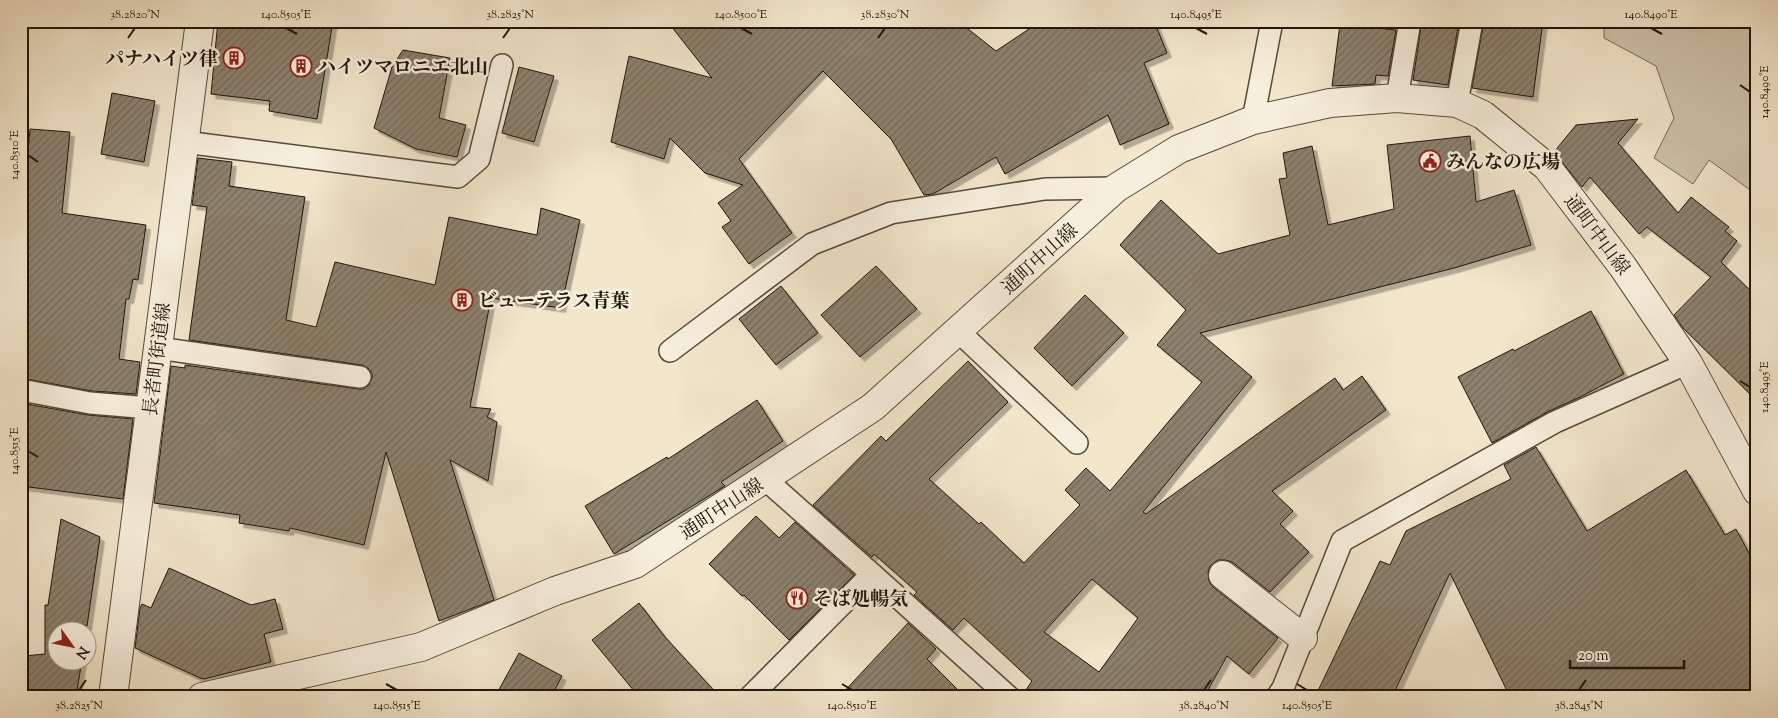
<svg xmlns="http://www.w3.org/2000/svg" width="1778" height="718" viewBox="0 0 1778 718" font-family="'Sorts Mill Goudy','Noto Serif JP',serif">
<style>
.park{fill:#cec3aa;stroke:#766c5a}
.building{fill:url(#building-hatch);stroke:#1f160a;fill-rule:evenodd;filter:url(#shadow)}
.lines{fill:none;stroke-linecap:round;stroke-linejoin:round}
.lane-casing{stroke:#544a3a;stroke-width:24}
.street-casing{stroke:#544a3a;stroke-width:30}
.lane{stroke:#f7efdd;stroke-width:21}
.street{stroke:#f7efdd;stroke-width:28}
.ticks{fill:none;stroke:#1f160a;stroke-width:2}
.labels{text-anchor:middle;stroke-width:5;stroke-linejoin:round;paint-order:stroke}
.poi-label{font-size:19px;font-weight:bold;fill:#1f160a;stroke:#f7efdd;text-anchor:start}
.street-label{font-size:19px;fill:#1f160a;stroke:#f7efdd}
.neatline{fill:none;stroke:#1f160a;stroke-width:2}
.ticks-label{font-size:12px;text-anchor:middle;fill:#1f160a}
</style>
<defs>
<pattern id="building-hatch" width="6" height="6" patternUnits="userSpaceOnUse" patternTransform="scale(1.25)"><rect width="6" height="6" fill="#8d826e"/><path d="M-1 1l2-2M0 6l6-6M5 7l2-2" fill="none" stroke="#736959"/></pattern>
<filter id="shadow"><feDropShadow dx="4.5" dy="4.5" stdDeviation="0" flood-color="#0004"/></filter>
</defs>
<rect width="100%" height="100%" fill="#f2e6cb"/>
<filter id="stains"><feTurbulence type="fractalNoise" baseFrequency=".004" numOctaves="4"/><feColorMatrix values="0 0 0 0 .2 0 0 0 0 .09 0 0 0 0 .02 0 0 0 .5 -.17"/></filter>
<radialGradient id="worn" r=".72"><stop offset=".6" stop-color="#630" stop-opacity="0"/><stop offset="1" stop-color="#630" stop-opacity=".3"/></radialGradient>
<polygon class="park" points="1604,21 1757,21 1757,195 1709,160 1693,184 1654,158 1674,118 1656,66 1604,38"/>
<g class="building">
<polygon points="218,21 333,21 317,119 269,111 270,101 211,94"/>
<polygon points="667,21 958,21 996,51 1041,21 1154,21 1167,53 1144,63 1169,124 1120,145 1108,115 1005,174 996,157 933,194 924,195 891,139 823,71 739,159 792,233 749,264 722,227 731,221 718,203 743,185 705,173 670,138 664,159 611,142 629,56 712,78"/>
<polygon points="1422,21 1459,21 1448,85 1413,80"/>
<polygon points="1484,21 1543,21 1533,97 1472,88"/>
<polygon points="1340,24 1396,30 1388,76 1376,75 1375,84 1332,86"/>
<polygon points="403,50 450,58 439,118 466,125 457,157 416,149 374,128 392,67"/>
<polygon points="519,67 554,76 534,142 502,133"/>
<polygon points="112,93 155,101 144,162 101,154"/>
<polygon points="1638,119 1618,143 1678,213 1691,197 1729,227 1725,231 1737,241 1721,262 1757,297 1757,401 1683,328 1674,315 1711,277 1647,227 1639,234 1590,177 1582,187 1554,152 1576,125"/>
<polygon points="30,129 70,132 62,213 146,225 138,280 133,279 129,299 126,299 119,359 140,362 136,394 92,391 21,378 21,205 23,205"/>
<path d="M1470,136L1476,202L1514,190L1531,245L1454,268L1200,333L1252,377L1143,512L1146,514L1335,378L1343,390L1362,376L1386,410L1272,491L1293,511L1280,524L1309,552L1270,592L1232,562L1225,560H1218L1210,566L1208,573L1209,581L1213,587L1278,638L1249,674L1227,656L1204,697H1021L1032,681L964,618L953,630L914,595L917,592L874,554L872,557L813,505L881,436L886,441L968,361L1008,402L929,479L979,524L981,522L1024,563L1080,505L1065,490L1086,468L1110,491L1202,382L1157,345L1186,310L1120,245L1161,200L1218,254L1290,235L1279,179L1287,178L1283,153L1312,146L1328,225L1394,209L1387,145ZM1092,579L1138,618L1099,672L1044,632Z"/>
<polygon points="198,158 232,162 229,186 305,197 286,320 316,327 335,262 435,285 449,217 537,235 541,208 580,220 561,308 491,298 470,407 491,409 487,417 497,422 488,481 450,460 494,600 439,621 386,452 364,545 290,528 289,531 239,523 240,515 154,503 171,366 185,368 185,365 358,389 364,389 369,385 372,378 372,373 368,368 362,365 189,340 207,207 192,205"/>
<polygon points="876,266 917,309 860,357 821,315"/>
<polygon points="781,286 818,333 776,365 739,319"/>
<polygon points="1085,295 1124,333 1072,386 1034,348"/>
<polygon points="1591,311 1624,374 1580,397 1549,411 1492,443 1458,377 1513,349 1514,351"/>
<polygon points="757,400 783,441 721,482 725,486 614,554 585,506 667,457 668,459"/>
<polygon points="21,403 88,415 133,419 123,499 21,486"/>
<polygon points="1536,447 1587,531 1686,470 1725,535 1736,529 1757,568 1757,697 1510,697 1450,573 1392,697 1315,697 1380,561 1390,565 1406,531 1511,479 1504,465"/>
<polygon points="756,516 779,538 795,522 854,575 789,640 744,595 742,596 709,564"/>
<polygon points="61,519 100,537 87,626 84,625 85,630 58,630 58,660 82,660 76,697 27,697 24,656 45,654 45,605 48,605"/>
<polygon points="169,568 251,605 275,599 283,629 264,634 271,662 204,679 200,678 135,648 140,608 142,604 151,608"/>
<polygon points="639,603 665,637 720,697 639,697 592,640"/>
<polygon points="908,623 936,649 927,659 965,697 839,697"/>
<polygon points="519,653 562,676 551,697 495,697"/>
</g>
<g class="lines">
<g class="lane-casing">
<g id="lane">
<polyline points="1397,98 1410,21"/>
<polyline points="1457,103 1472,21"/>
<polyline points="1253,120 1272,21"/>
<polyline points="184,142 458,177 479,159 502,65"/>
<polyline points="958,331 1077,443"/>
<polyline points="158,348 360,377"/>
<polyline points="670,351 812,244 891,213 1045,189 1116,188"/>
<polyline points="21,390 90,403 150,408"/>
<polyline points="872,574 1009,697"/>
<polyline points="750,697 872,574 765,479"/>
<polyline points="1277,697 1283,688 1342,541 1555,422 1688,363"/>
</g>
</g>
<g class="street-casing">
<g id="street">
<polyline points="1223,575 1303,638"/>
<polyline points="113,697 200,21"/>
<polyline points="202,697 421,647 555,591 635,564 873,407 1116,188 1179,149 1253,120 1330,103 1397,98 1457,103 1483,115 1547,167 1623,267 1688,363 1757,491"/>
</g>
</g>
<use href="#lane" class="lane"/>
<use href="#street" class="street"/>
</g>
<path class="ticks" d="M286,28L297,34M741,28L752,34M1196,28L1207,34M1651,28L1662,34M128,38L135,28M503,38L510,28M878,38L885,28M1740,85L1750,92M28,155L38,162M1740,381L1750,387M28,451L38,457M386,684L397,690M842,684L852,690M1297,684L1307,690M79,690L86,680M1204,690L1211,680M1579,690L1586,680"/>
<defs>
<g id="building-ring" transform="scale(1.125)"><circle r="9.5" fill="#f7efdd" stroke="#8f2418" stroke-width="1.5"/><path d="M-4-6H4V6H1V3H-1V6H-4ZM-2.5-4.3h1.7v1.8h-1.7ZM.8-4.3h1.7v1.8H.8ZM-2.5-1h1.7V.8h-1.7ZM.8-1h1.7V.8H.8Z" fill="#8f2418"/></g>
<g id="civic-ring" transform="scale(1.125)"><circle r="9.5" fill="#f7efdd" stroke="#8f2418" stroke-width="1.5"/><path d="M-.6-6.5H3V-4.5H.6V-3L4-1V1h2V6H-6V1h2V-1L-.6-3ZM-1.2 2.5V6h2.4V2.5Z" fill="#8f2418"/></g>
<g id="restaurant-ring" transform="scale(1.125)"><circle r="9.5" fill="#f7efdd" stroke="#8f2418" stroke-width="1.5"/><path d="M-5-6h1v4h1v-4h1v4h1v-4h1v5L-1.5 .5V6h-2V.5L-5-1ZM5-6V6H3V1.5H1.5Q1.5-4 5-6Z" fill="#8f2418"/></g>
</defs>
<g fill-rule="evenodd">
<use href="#building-ring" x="234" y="58"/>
<use href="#building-ring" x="301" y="66"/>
<use href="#civic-ring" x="1430" y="161"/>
<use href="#building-ring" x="462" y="300"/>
<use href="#restaurant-ring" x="797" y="598"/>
</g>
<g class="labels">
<g class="poi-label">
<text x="218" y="65" text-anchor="end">パナハイツ律</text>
<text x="317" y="73">ハイツマロニエ北山</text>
<text x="1446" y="168">みんなの広場</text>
<text x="478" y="307">ビューテラス青葉</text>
<text x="813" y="605">そば処暢気</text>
</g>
<g class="street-label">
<text transform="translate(1598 234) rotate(53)" y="7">通町中山線</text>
<text transform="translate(1039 258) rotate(-42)" y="7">通町中山線</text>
<text transform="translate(156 359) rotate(-83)" y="7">長者町街道線</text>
<text transform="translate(721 508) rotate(-33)" y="7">通町中山線</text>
</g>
</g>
<rect width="1778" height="718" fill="none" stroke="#f2e6cb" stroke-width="55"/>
<g transform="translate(72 646) rotate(123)"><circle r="24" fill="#f7efdd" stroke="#a19889"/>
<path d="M0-4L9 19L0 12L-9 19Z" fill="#8f2418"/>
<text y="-8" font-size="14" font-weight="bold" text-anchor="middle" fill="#1f160a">N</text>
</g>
<path d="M1570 660v8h114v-8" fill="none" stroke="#1f160a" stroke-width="2.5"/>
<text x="1578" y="660" font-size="15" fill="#1f160a" stroke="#f7efdd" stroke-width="4" paint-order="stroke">20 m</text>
<rect x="28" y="28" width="1722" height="662" class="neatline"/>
<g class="ticks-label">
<text x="135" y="18">38.2820°N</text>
<text x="286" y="18">140.8505°E</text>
<text x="510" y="18">38.2825°N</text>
<text x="741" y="18">140.8500°E</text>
<text x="885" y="18">38.2830°N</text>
<text x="1196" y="18">140.8495°E</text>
<text x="1651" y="18">140.8490°E</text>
<text transform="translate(1764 92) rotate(-90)" y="4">140.8490°E</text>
<text transform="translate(14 155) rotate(-90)" y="4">140.8510°E</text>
<text transform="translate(1764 387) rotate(-90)" y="4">140.8495°E</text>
<text transform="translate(14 451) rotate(-90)" y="4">140.8515°E</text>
<text x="79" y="709">38.2825°N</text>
<text x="397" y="709">140.8515°E</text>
<text x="852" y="709">140.8510°E</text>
<text x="1204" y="709">38.2840°N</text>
<text x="1307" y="709">140.8505°E</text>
<text x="1579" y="709">38.2845°N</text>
</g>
<rect width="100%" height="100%" filter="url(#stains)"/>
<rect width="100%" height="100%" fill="url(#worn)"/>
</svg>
